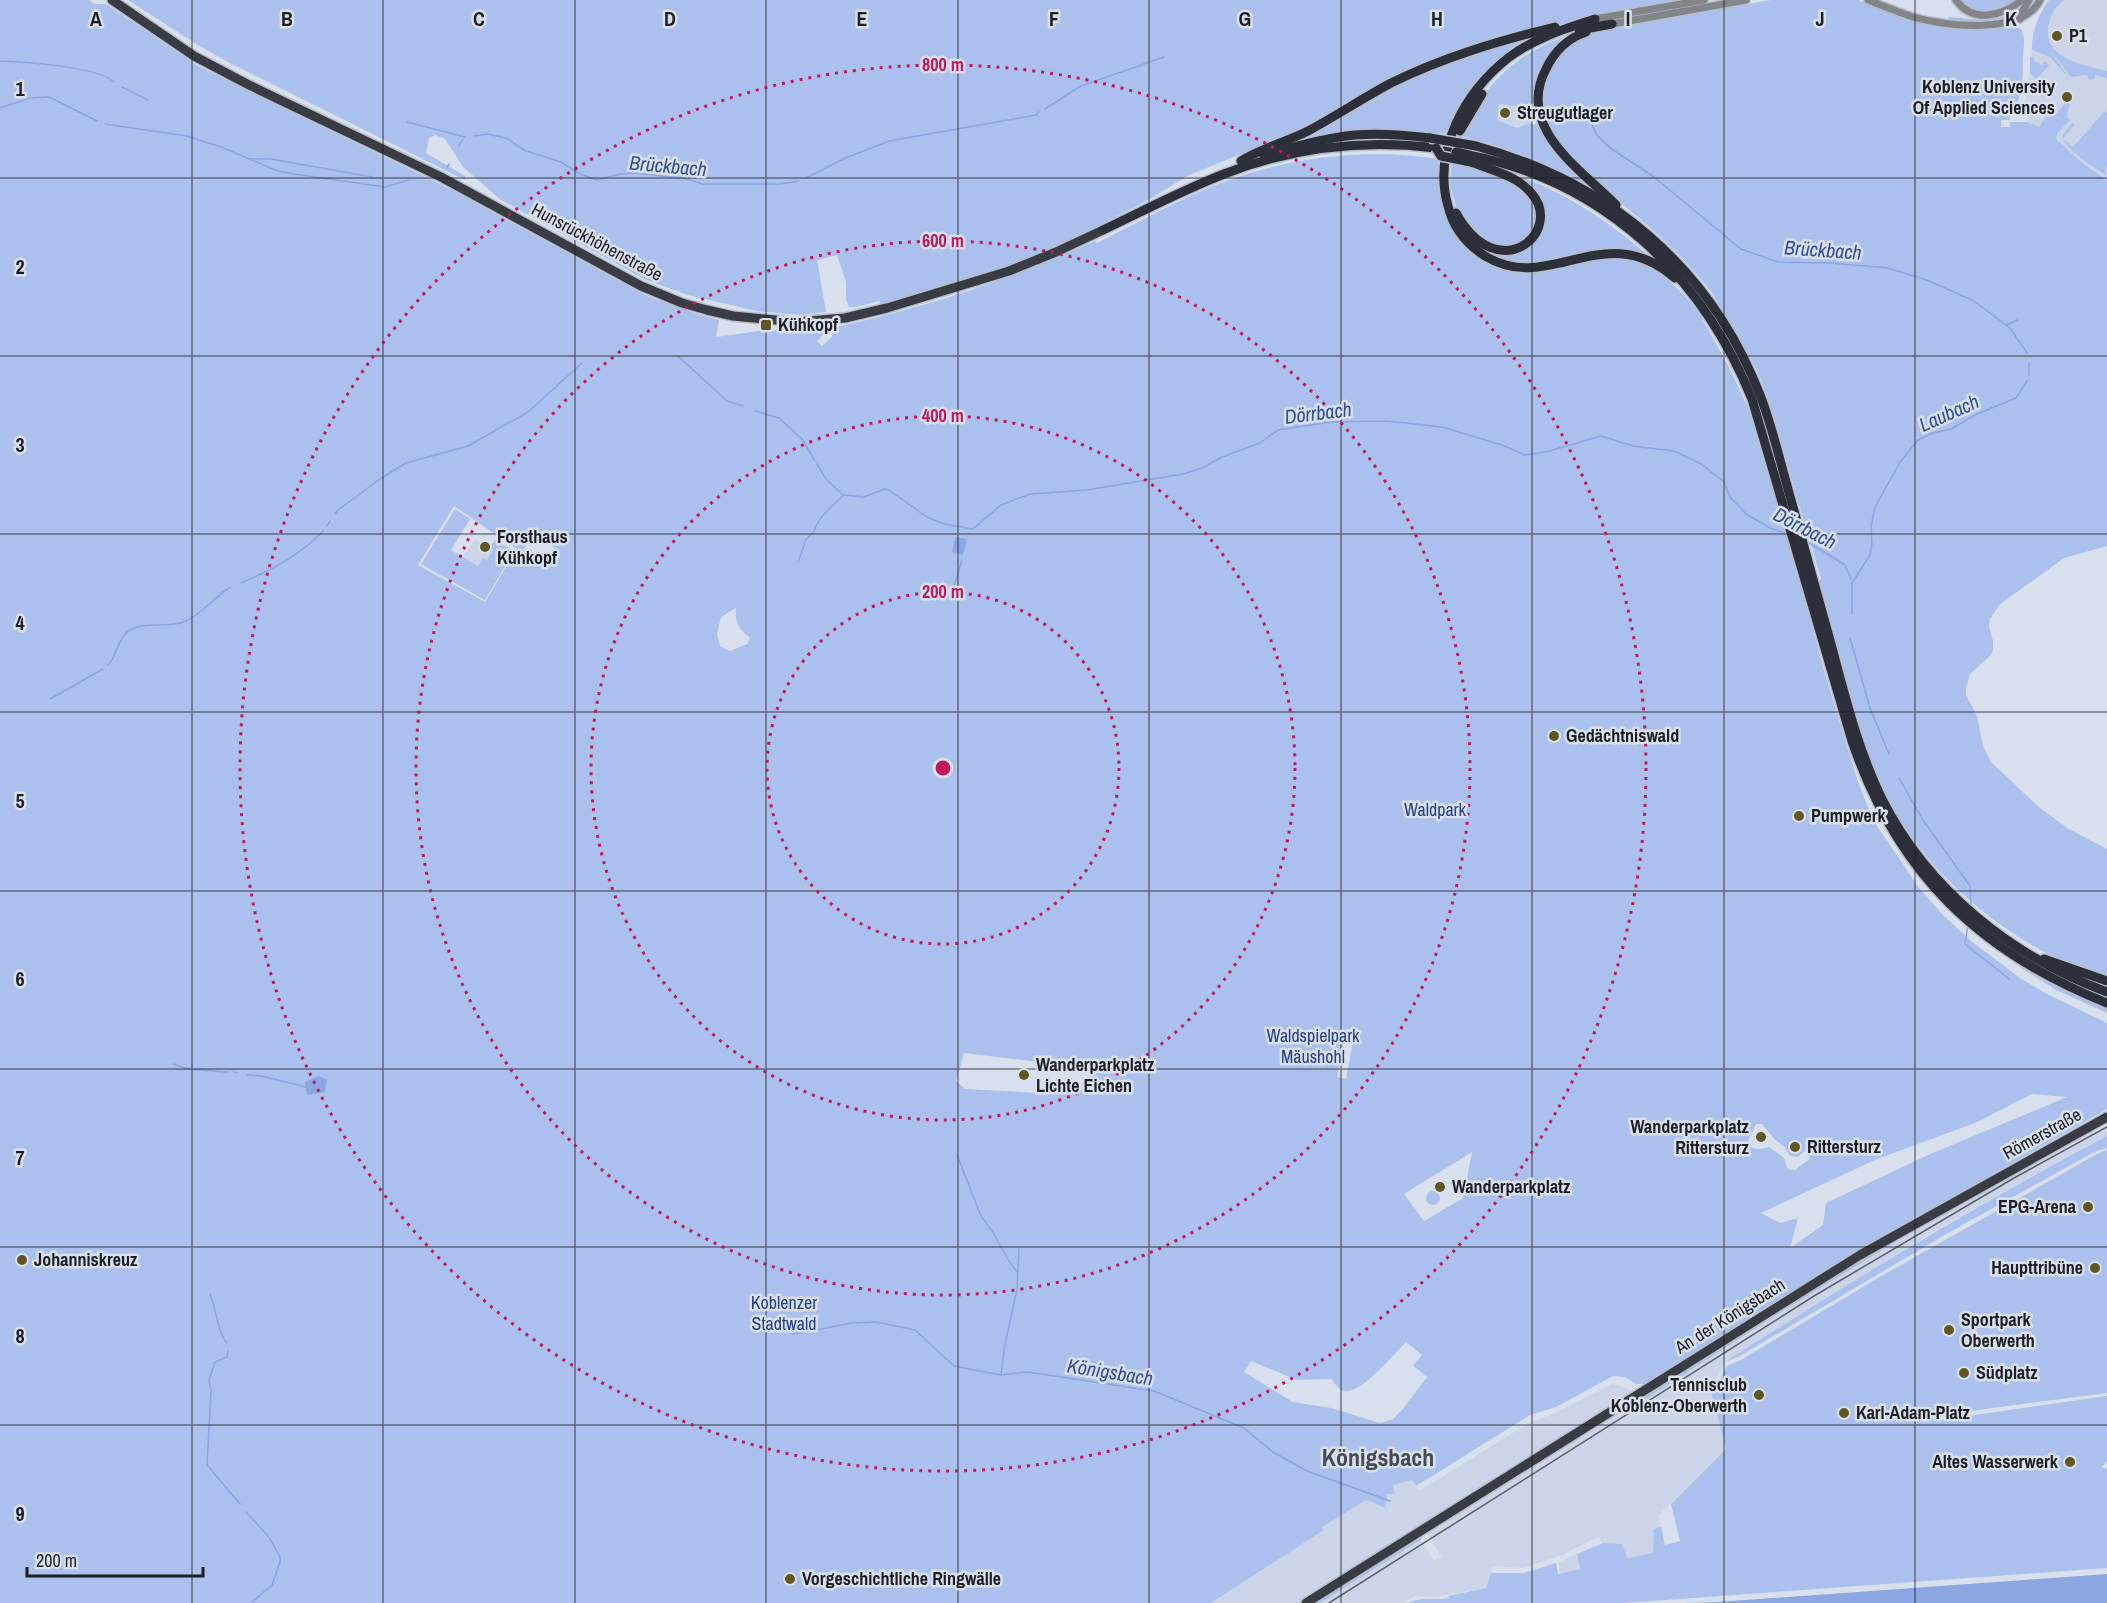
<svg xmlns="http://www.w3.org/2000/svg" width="2107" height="1603" viewBox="0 0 2107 1603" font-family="'Archivo Narrow',sans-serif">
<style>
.built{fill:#cbd4e8}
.green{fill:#abc0ec;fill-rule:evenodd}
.water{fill:#8ba6e1}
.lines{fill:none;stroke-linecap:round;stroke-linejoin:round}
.stream{stroke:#8ba6e1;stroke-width:1.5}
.tertiary-casing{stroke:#b7bdc9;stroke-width:10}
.primary-casing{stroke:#b7bdc9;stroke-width:12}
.trunk-casing{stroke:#b7bdc9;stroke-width:12}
.tertiary{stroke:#82858a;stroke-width:7}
.primary{stroke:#383c45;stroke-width:9}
.trunk{stroke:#2c303a;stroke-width:9}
.rail{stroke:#5c6068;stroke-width:1.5}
.trunk-bridge-casing{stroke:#b7bdc9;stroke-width:12;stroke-linecap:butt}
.trunk-bridge{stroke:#2c303a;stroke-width:9}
.grid{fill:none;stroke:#1c1e23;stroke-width:1.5;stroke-opacity:0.55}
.ring{fill:none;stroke:#c2185b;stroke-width:3;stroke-dasharray:3 6}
.poi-dot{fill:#615622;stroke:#d9e0ed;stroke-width:2}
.labels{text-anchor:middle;stroke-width:5;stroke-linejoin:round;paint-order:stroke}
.poi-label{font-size:18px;font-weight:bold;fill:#1c1e23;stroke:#d9e0ed;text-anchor:start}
.street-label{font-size:18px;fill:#1c1e23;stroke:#d9e0ed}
.park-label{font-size:18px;fill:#274187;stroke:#d9e0ed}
.water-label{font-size:20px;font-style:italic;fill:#324e96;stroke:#d9e0ed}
.district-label{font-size:24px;font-weight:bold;fill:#464b56;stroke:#d9e0ed}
.grid-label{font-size:20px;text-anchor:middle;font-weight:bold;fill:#1c1e23;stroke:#d9e0ed;stroke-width:5;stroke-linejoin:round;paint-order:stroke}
.centre{fill:#c2185b;stroke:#d9e0ed;stroke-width:3}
.ring-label{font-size:18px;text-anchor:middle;font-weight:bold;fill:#c2185b;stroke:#d9e0ed;stroke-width:5;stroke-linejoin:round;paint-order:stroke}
</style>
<rect width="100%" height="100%" fill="#d9e0ed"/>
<g class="built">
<polygon points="2056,0 2107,0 2107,180 2027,124 2028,117 2024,112 2034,35"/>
<polygon points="1499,104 1533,108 1532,114 1535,116 1530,123 1517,129 1497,121"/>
<polygon points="475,539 481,543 478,550 485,554 490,547 494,549 487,561 478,566 463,557"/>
<polygon points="2107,1125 2107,1136 2028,1178 1935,1231 1725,1362 1711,1388 1726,1449 1659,1515 1660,1521 1658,1522 1659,1526 1654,1529 1653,1553 1626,1558 1622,1544 1603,1543 1598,1537 1562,1555 1523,1568 1493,1566 1486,1588 1435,1597 1415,1596 1404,1603 1320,1603 1420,1540 1434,1560 1442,1557 1423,1527 1300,1603 1211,1603 1323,1531 1322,1527 1366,1500 1381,1507 1393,1485 1412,1480 1419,1491 1529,1423 1555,1413 1612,1384 1627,1388 1640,1402 1768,1320 1932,1220"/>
<polygon points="1577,1554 1580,1569 1560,1574 1559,1562"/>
</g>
<g class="green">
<path d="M0,0H89L95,4H106L198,66L454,191L647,296L697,314L719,320L716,337L759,331L766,334L780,328L825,327L824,334L817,341L822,346L832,337V328C923,308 1011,280 1095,241L1097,243C1127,228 1156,212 1186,198C1266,160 1353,146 1440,159L1439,184L1441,199L1445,211L1459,237L1518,271L1612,255L1640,261L1663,275L1685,296L1699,313L1730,369L1749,410L1784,523L1825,674L1857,779L1867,805L1877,826L1919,888L1943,915L1971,941L2020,978L2045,993L2107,1023V1109L1893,1231L1648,1384H1636L1625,1377L1613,1376L1556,1407L1530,1415L1416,1486L1412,1480L1393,1485L1394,1494H1387L1385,1508L1366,1500L1322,1527L1324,1530L1211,1603H0ZM454,506L517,549L485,602L418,565ZM535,532L555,548L545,564L514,565ZM736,608C735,622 738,629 750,638L747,644L730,651L720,646L717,634L721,617ZM1346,1029L1355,1030L1346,1079L1337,1077ZM964,1053L1090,1068L1092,1082L1042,1093L965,1089L956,1081ZM2032,1094L2067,1097L1928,1155L1826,1203L1823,1225L1790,1248L1798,1218L1780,1223L1761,1213L1877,1159L1975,1123ZM1756,1124H1762L1775,1140L1785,1147L1790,1156L1798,1157L1806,1150L1810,1159L1795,1170H1791L1787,1168L1784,1158L1769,1147C1760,1149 1756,1151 1748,1145L1749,1139ZM1472,1152L1463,1198L1424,1221L1404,1194ZM1406,1342L1422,1355L1413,1366L1427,1377L1402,1410L1393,1419L1380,1423L1331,1408L1293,1402L1244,1372L1251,1361L1297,1380L1332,1379C1336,1385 1338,1390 1345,1391C1361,1394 1395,1353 1406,1342Z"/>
<polygon points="128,0 1686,0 1498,36 1500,38 1340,109 1338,108 1300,130 1189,175 1150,199 1059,246 1012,265 881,305 879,301 856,307 849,307 846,299 846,282 837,255 817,260 826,312 799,315 757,311 688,295 644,279 501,200 463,167 445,139 435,135 429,138 426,153 465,176 465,180 228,62 198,45"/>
<path d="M1771,0H1858L1912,20L1950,29L2011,27L2021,29L2024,38V45C2021,66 2027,98 2010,113V120H2001V127H2010V122H2027L2039,127L2045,118L2055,115L2067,102H2070L2067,117L2070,120L2057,134L2056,139L2080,161L2107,180V546L2064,558L1999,605L1990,619L1989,627L1993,641V650L1991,655L1970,674L1966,688V695L1977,716L1983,746L1991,762L2041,809L2069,829L2107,849V977C2089,970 2069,965 2052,956C1973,915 1907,851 1874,768C1850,707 1836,643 1819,580L1821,579C1812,547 1802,515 1793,484C1782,446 1773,407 1757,371C1748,352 1737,334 1726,316C1720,307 1715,297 1709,289C1692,268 1673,248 1653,230C1621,201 1556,158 1545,116C1533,73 1565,40 1603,29Z"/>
<path d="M1959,0H2018C1998,11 1978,19 1959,0Z"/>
<path d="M2049,0H2064C2056,6 2051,13 2049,23C2040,58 2083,65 2107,71V78L2095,75L2094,79L2089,80L2087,75L2071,77L2045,43L2069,78L2050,57L2032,50C2031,33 2039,13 2049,0Z"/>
<path d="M2020,5L2019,16C1997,23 1974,23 1951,21L1948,17C1983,19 1989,26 2020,5Z"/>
<path d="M1573,34L1556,48L1535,116L1532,115V108L1499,104L1497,120L1517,128L1530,123L1533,125L1539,122L1596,190C1554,165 1506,146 1460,136C1485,83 1516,52 1573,34Z"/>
<path d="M1531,37L1532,39C1491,67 1466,85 1449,134L1407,131L1291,143L1403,81L1470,55Z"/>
<polygon points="2030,57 2034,57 2033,61 2042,65 2044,61 2049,66 2036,79 2030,73"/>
<path d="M2105,111L2107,113V167L2105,171L2107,176C2094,168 2066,150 2062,136L2072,122L2075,125L2071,128L2063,139L2073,147Z"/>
<polygon points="1452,162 1505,178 1531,195 1538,217 1530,238 1509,248 1486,244 1460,217 1456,207 1450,184"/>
<path d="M1513,174C1564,191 1608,221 1648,255L1646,258L1642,256L1516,265L1475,247L1474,241L1487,250L1526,247L1543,213Z"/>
<polygon points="455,509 470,519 451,550 478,566 483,558 487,560 493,550 490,547 495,540 514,551 485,600 421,564"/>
<polygon points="2010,961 2043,980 2107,1008 2107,1013 2056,990"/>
<polygon points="2107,1123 1932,1220 1768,1320 1640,1403 1637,1399 1864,1256"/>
<path d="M2107,1136V1148L2096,1151L1948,1233L1738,1357L1725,1362C1850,1282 1976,1205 2107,1136Z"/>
<path d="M2107,1150V1393L1932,1416L1934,1421L2107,1396V1461L2102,1467L2107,1469V1568L1623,1603H1409C1420,1596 1436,1601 1449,1598L1448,1596L1486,1588L1491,1573H1525L1556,1563L1558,1574L1580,1569L1577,1554L1603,1543L1622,1544L1627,1558L1653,1553L1654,1529L1661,1526L1665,1545L1680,1541L1671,1504L1726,1449L1712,1394L1727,1366L1739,1361L1878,1278L2097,1154Z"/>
<circle cx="1433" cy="1198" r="7"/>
<polygon points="1421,1538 1421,1540 1320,1603 1316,1603"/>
</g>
<g class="water">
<polygon points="956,537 967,539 963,555 952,552"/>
<polygon points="319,1076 327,1080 325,1092 307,1095 305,1082"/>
<polygon points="2107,1574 2107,1603 1684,1603 1718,1602"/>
</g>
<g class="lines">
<g class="stream">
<path d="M0,61C25,62 96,66 114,82"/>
<polyline points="122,87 148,100"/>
<polyline points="0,108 30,98 49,97 97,121"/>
<polyline points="1045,109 1081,86 1164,57"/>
<polyline points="1570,109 1581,112 1589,119 1597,135 1610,148 1654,177 1741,249 1778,262 1830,263 1888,268 1927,280 1974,301 2010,328 2027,353"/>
<polyline points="407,122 465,137"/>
<polyline points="105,124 187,136 221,147 278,171 294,174 385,187 409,180"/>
<polyline points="474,136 487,134 506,138 526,151 561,162 580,174 597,180 620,174 635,173 687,179 703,184 780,184 799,181"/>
<polyline points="459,146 463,139"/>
<polyline points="249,159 271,159 372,177"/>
<polyline points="447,168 449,164"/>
<polyline points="806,178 843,159 889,141 1036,115 1039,112"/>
<polyline points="2007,325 2017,320"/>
<polyline points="678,356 727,401 743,406"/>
<polyline points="2029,363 2029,375"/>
<polyline points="755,411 779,418 802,439 815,461"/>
<polyline points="817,464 826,479 843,495"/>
<polyline points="335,514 338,510 380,479 406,463 468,446 528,412 582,363"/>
<polyline points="327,526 330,521"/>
<polyline points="1806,541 1845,565 1851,579"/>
<path d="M799,560L806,539L814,532C817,518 833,505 844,495L864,497L884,489L889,490L927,517L944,524L973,529L1001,505L1030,494L1087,490L1183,474L1202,468L1222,457L1260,443L1278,430L1331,422L1387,421L1442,427L1502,445L1525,455L1546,452L1601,436L1633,446L1674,451L1701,464L1724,482L1730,497L1746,514L1770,528L1788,534"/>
<path d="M241,583C271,570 301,555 323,531"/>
<polyline points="954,586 962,560"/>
<polyline points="1852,614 1852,583 1870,555 1872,543 1871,526 1875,507 1900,462 1918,440 1933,433 1951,429 1977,414 2016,398 2027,381"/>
<polyline points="1850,638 1870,708 1889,754"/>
<path d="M108,665C118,655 117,638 130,630C146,621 168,629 186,621C204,613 214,596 231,587"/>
<polyline points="50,699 103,669"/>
<polyline points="1899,778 1923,820 1970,886 1971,906"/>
<polyline points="1968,925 1965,944 2009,979"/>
<polyline points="173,1064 188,1069 227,1072"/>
<polyline points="234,1072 237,1073"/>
<polyline points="247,1075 262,1076 306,1087"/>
<polyline points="957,1155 981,1216 992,1231 1009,1261 1017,1272"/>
<path d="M210,1294C216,1308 218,1334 227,1343"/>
<polyline points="816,1330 851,1323 876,1322 915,1330 954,1366 1001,1375 1028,1372 1154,1391 1244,1428 1273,1452 1307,1471 1390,1501"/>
<polyline points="792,1334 806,1332"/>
<polyline points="228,1351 227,1357 215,1362 209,1380 211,1390 207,1465 240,1504"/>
<polyline points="1001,1375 1004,1349 1017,1289 1019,1249"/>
<polyline points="246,1512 269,1537 280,1557 280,1562 272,1585 252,1602"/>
</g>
<g class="tertiary-casing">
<g id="tertiary">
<path d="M1868,0C1883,6 1898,12 1913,17C1945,26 2022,36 2040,0"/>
<path d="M1956,0C1973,24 2002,16 2022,0"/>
<polyline points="1595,19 1704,0"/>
<polyline points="2020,19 2022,12 2029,0"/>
<polyline points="1612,24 1746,0"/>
</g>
</g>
<g class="primary-casing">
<g id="primary">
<polyline points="112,0 194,56 249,85 441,177 641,286 682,303 707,310 733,316 796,322 845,318 887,308 1009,271 1056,252 1103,230"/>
<polyline points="1306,1603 1860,1255 2107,1117"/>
</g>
</g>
<g class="trunk-casing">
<g id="trunk">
<path d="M1595,19C1565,29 1534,38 1508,58C1465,92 1432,150 1448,206C1453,227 1466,244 1485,256C1550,296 1604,216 1675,278"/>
<polyline points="1579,30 1612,24"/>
<path d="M1586,32C1568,38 1554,52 1546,69C1515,128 1581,169 1616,205"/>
<polyline points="1460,131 1482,94"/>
<path d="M1476,146C1608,182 1710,266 1760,395C1771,423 1778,453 1786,482C1801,536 1816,590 1831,644C1845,696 1858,750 1882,799C1928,890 2012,957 2107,992"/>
<path d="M1264,155C1294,147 1324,138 1355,135C1380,133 1406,135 1430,138"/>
<path d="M1473,156C1606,183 1702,276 1752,399L1852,741C1897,873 1979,952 2107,1003"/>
<path d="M1241,161C1262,148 1286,142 1308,131C1336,116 1363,98 1391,83C1444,57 1498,41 1555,27"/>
<path d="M1456,213C1498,289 1564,232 1532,194C1518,176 1492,170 1471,162"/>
<path d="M1103,230C1143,211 1183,190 1224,174C1291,148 1364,139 1436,148"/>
<polyline points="2044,959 2107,981"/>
</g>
</g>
<use href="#tertiary" class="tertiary"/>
<use href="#primary" class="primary"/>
<use href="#trunk" class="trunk"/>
<polyline class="rail" points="1329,1603 1814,1296 2014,1178 2107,1127"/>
<g class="trunk-bridge-casing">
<g id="trunk-bridge">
<polyline points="1430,138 1476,146"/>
<polyline points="1436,148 1441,156 1471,162"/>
<polyline points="1456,152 1473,156"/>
</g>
</g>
<use href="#trunk-bridge" class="trunk-bridge"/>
</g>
<path class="grid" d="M192,0V1603M383,0V1603M575,0V1603M766,0V1603M958,0V1603M1149,0V1603M1341,0V1603M1532,0V1603M1724,0V1603M1915,0V1603M0,178H2107M0,356H2107M0,534H2107M0,712H2107M0,891H2107M0,1069H2107M0,1247H2107M0,1425H2107"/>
<g class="ring">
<circle cx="943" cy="768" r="176"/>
<circle cx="943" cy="768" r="352"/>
<circle cx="943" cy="768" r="527"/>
<circle cx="943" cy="768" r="703"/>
</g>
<g class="poi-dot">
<circle cx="2057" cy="36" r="6"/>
<circle cx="2067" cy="97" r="6"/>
<circle cx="1505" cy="113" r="6"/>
<rect x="760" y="319" width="12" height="12" rx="3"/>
<circle cx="485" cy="547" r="6"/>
<circle cx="1554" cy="736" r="6"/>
<circle cx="1799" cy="816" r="6"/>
<circle cx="1024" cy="1075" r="6"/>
<circle cx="1761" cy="1137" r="6"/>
<circle cx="1795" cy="1147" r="6"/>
<circle cx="1440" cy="1187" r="6"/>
<circle cx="2088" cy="1207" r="6"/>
<circle cx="22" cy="1260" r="6"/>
<circle cx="2095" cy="1268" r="6"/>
<circle cx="1949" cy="1330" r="6"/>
<circle cx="1964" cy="1373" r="6"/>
<circle cx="1759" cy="1395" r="6"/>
<circle cx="1844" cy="1413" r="6"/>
<circle cx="2070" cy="1462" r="6"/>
<circle cx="790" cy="1579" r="6"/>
</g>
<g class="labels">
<g class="poi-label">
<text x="2069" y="42">P1</text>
<text x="2055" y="93" text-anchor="end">Koblenz University<tspan x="2055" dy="21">Of Applied Sciences</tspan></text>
<text x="1517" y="119">Streugutlager</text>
<text x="778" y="331">Kühkopf</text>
<text x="497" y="543">Forsthaus<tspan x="497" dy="21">Kühkopf</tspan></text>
<text x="1566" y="742">Gedächtniswald</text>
<text x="1811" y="822">Pumpwerk</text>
<text x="1036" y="1071">Wanderparkplatz<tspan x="1036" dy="21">Lichte Eichen</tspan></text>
<text x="1749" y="1133" text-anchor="end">Wanderparkplatz<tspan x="1749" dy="21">Rittersturz</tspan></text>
<text x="1807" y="1153">Rittersturz</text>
<text x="1452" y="1193">Wanderparkplatz</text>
<text x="2076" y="1213" text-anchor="end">EPG-Arena</text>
<text x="34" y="1266">Johanniskreuz</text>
<text x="2083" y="1274" text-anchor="end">Haupttribüne</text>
<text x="1961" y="1326">Sportpark<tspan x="1961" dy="21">Oberwerth</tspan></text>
<text x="1976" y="1379">Südplatz</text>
<text x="1747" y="1391" text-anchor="end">Tennisclub<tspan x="1747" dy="21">Koblenz-Oberwerth</tspan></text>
<text x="1856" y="1419">Karl-Adam-Platz</text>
<text x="2058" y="1468" text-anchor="end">Altes Wasserwerk</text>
<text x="802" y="1585">Vorgeschichtliche Ringwälle</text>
</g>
<g class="street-label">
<text transform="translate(597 242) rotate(28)" y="6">Hunsrückhöhenstraße</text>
<text transform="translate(2042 1134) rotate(-29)" y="6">Römerstraße</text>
<text transform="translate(1730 1316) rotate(-32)" y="6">An der Königsbach</text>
</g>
<g class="park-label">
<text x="1435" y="816">Waldpark</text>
<text x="1313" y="1042">Waldspielpark<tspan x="1313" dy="21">Mäushohl</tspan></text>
<text x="784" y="1309">Koblenzer<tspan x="784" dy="21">Stadtwald</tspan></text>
</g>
<g class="water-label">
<text transform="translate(668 166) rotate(5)" y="7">Brückbach</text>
<text transform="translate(1823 250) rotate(4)" y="7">Brückbach</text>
<text transform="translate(1318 413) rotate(-7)" y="7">Dörrbach</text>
<text transform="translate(1949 413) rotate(-24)" y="7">Laubach</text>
<text transform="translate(1805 528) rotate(27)" y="7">Dörrbach</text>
<text transform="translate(1110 1372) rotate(9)" y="7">Königsbach</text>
</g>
<g class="district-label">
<text x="1378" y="1466">Königsbach</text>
</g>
</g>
<g class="grid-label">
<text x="96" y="26">A</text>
<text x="287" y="26">B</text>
<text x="479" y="26">C</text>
<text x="670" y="26">D</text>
<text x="862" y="26">E</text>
<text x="1054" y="26">F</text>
<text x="1245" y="26">G</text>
<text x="1437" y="26">H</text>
<text x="1628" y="26">I</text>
<text x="1820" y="26">J</text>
<text x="2011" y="26">K</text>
<text x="20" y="96">1</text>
<text x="20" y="274">2</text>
<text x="20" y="452">3</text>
<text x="20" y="630">4</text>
<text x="20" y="808">5</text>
<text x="20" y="986">6</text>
<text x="20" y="1165">7</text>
<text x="20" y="1343">8</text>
<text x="20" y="1521">9</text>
</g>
<circle cx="943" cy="768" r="9" class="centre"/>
<g class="ring-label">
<text x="943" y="71">800 m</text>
<text x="943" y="247">600 m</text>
<text x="943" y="422">400 m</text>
<text x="943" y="598">200 m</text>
</g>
<path d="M27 1567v9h176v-9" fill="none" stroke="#1c1e23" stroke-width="3"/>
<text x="36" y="1567" font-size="18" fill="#1c1e23" stroke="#d9e0ed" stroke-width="4.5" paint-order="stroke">200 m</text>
</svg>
